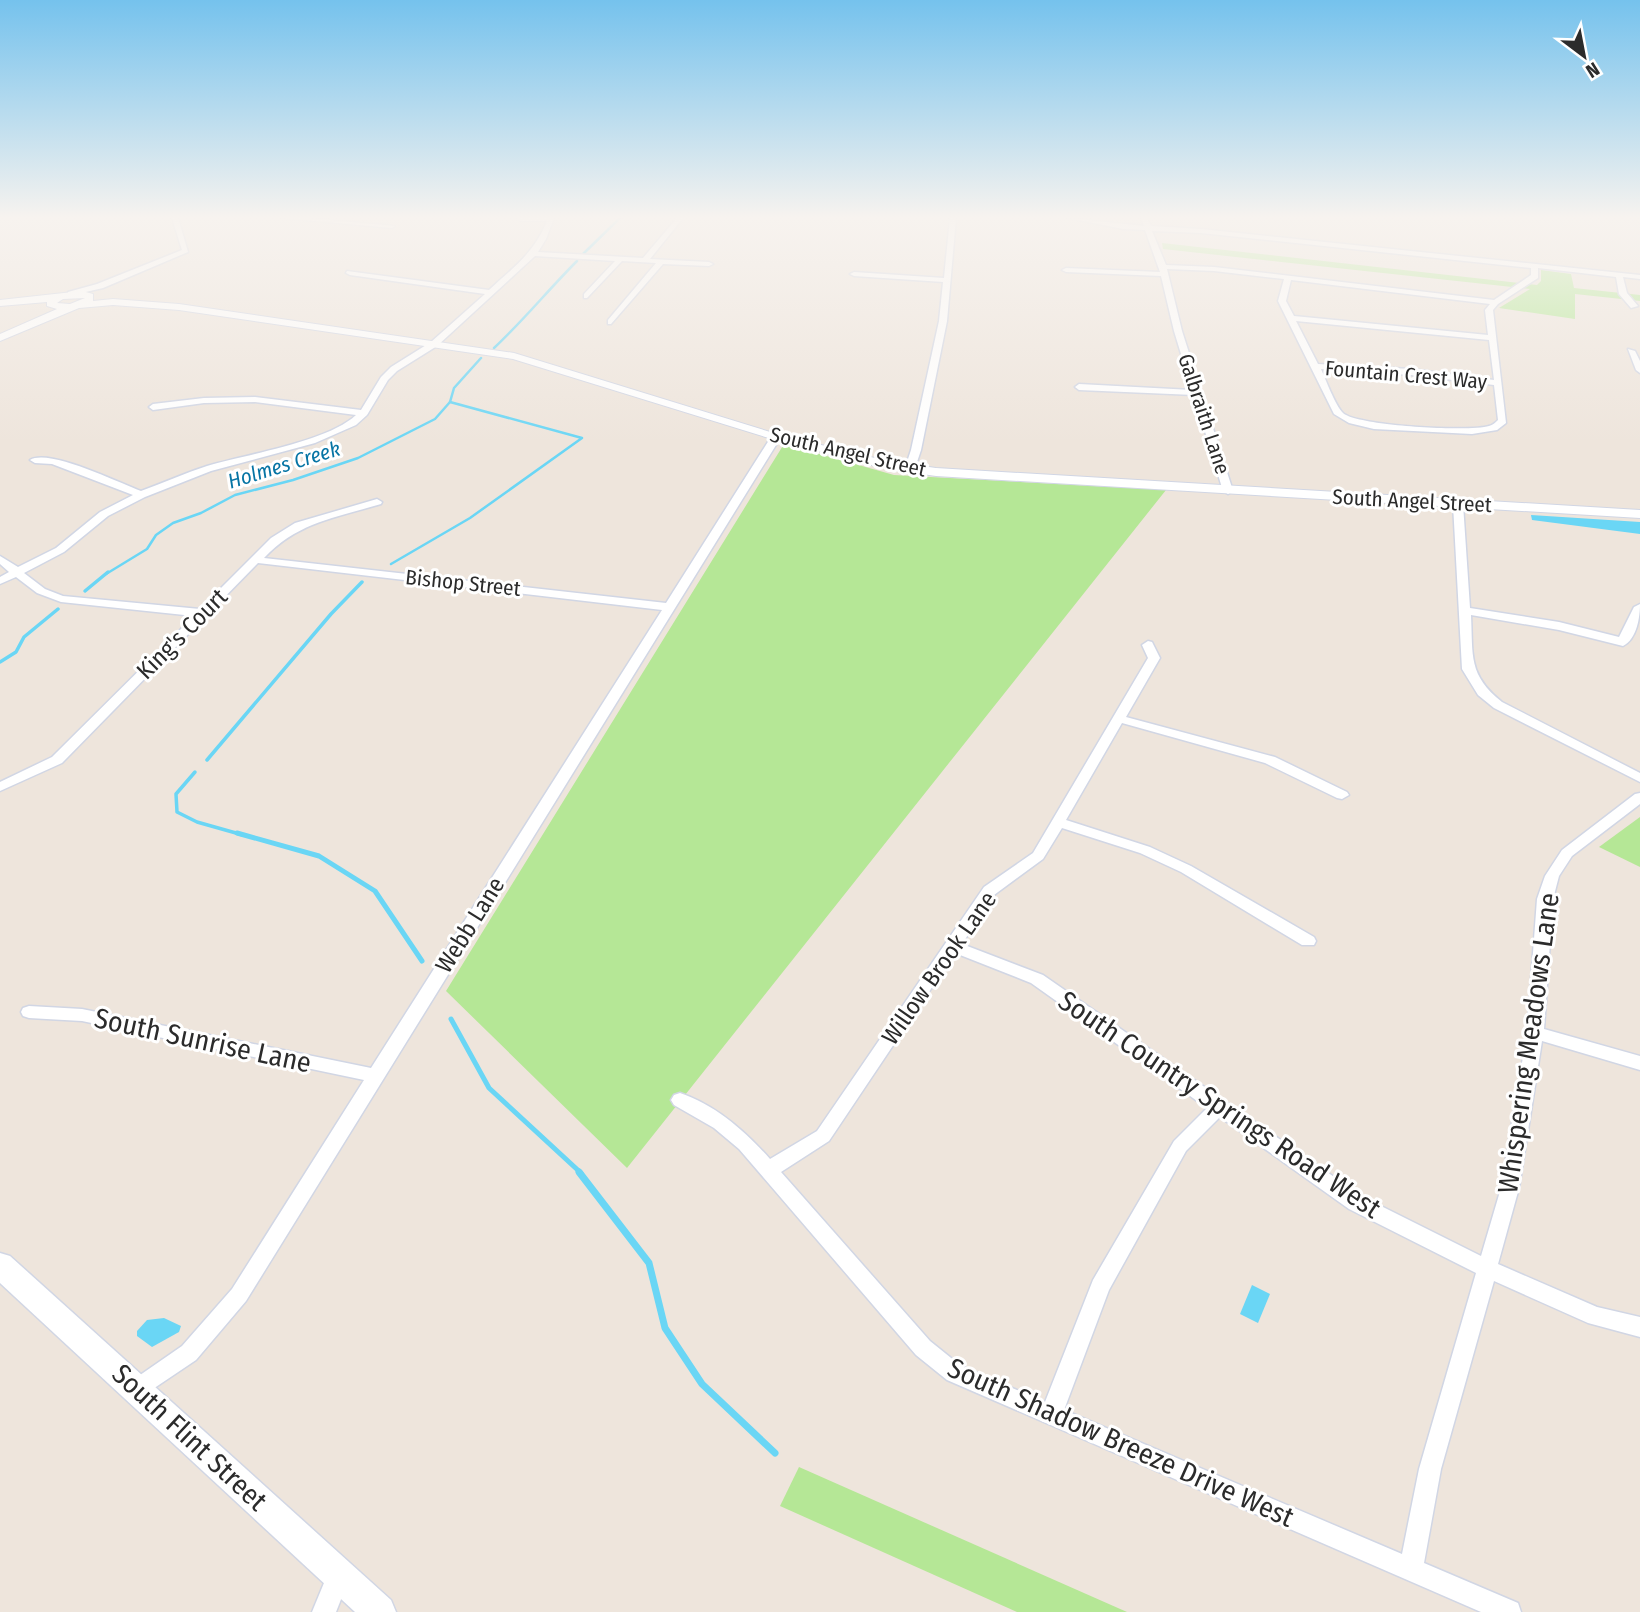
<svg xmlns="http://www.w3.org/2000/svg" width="1640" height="1612" viewBox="0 0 1640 1612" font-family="'Fira Sans Condensed',sans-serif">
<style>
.green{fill:#b5e796}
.water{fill:#6ad6f5}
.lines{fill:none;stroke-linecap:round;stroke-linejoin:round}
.stream-far3{stroke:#6ad6f5;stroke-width:2.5}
.stream-far2{stroke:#6ad6f5;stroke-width:3.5}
.stream-far1{stroke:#6ad6f5;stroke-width:5}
.stream{stroke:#6ad6f5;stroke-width:7}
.minor-casing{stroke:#d1d6e4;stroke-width:3}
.tertiary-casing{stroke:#d1d6e4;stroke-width:2}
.secondary-casing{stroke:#d1d6e4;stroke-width:3}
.minor{fill:#fff;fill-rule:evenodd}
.tertiary{fill:#fff;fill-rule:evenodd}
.secondary{fill:#fff;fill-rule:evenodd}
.labels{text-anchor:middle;stroke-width:6;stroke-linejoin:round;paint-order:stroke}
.far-street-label{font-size:21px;fill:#2b2b2b;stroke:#fff}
.far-water-label{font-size:21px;font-style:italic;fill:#0674a4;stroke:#fff}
.street-label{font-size:24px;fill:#2b2b2b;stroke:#fff}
.near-street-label{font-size:28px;fill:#2b2b2b;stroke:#fff}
</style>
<rect width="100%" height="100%" fill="#eee5dc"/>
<g class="green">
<polygon points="1162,243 1537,285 1541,281 1541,270 1571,274 1574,288 1640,295 1640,301 1575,294 1575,319 1499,308 1530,289 1163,249"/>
<polygon points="784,444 894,475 1166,490 627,1168 446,991"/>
<polygon points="1640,817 1640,867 1599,847"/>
<polygon points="799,1467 1127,1612 1017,1612 780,1506"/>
</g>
<g class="water">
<polygon points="1531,515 1640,522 1640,534 1532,520"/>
<polygon points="1252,1285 1270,1294 1258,1323 1240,1314"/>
<polygon points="164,1318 181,1326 179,1332 152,1347 137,1336 137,1331 147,1320"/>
</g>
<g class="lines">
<g class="stream-far3">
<polyline points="583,254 620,218"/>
<path d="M494,348C524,320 548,290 577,261"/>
<polyline points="391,564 470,518 582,438 450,402"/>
<polyline points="106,574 147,549 156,535 173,523 201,513 235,495 293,480 358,458 435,419 450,402 454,388 481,358"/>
</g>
<g class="stream-far2">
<polyline points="85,591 108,572"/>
<polyline points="0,662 16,652 24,637 58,609"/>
<polyline points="207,760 331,614 362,582"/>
<polyline points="195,772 176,794 177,812 197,822 243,835"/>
</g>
<g class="stream-far1">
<polyline points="237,833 319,856 375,891 422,961"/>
<polyline points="451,1019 489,1088 581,1173"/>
</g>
<polyline class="stream" points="579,1172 649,1263 665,1328 702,1384 775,1453"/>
<g class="minor-casing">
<g id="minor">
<polygon points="172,218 178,218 188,252 103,288 68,296 68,292 97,284 182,250"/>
<polygon points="282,218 306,218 395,226 392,228"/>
<path d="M518,218H554L546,239L538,252L643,258L677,218H683L650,259L709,262L713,264L709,266L663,264L611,324H608V320L656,263L622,261L587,298H584V294L615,261L535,256L437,346L397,371L388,380L367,415L356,425L315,443L211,471L145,497L108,516L64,552L24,573L45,589L63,596L200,609L271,538L295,523L377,499L382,502L381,504C335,518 298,522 264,558L666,603L771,437L776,434L781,437L246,1301L196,1360L138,1399L130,1396L127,1389L130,1382L182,1346L232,1289L364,1080L82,1021L29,1018L23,1016L21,1012L23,1008L29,1006L82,1009L371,1068L662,610L258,563L62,763L0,791V782L52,757L194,616L61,602L37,593L16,577L0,584V577L9,572L0,564V556L18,567L56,548L100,512L133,495L52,464L35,463L30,460C49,448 119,483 141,491C163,483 185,473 207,466C247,454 327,442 356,415L255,402L204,403L153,410L149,407L153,404L204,398L255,397L361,410L381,377L391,367L431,342L485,294L350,275L346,273L347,271L489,290C514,267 534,253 547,221H520Z"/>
<polygon points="950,218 956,218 947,321 921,450 915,468 910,471 905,468 911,450 939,321 943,282 854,276 850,274 854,272 944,278"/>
<path d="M1068,218L1144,226L1141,218H1147L1151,226L1201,229L1640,275V279L1623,277L1627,293L1638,306L1631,308L1619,294L1616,277L1538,268V278L1498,304L1493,310L1506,423L1497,430L1472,434L1374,429L1349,423L1334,414L1278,301L1284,279L1214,271L1167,269L1182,331L1233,491L1228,494L1223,491L1194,395L1079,390L1075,387L1079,384L1192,390L1174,331L1161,276L1066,272L1062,270L1066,268L1160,272L1145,230L1123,229ZM1152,231L1201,233L1531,268V275L1494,300L1214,267L1166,265ZM1291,280L1490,304L1485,310L1488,335L1294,316L1286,301ZM1296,321L1489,340L1494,380L1411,369L1318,364ZM1321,369L1411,375L1494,385L1498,420C1495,423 1493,425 1489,426C1470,432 1357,426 1343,413C1335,405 1326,380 1321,369Z"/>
<polygon points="1628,349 1635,351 1640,361 1640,373 1636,370"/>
<path d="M1458,501L1463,504L1470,608L1559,622L1619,637L1634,607L1640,604C1640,617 1637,639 1623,646L1559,630L1471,615C1473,656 1468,675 1502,702L1640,773V782L1494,708L1478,695L1462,669L1453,504Z"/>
<path d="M1148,641L1152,642L1160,658L1126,717L1275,757L1347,792L1349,795L1342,799L1337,798L1265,763L1122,723L1066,820L1150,847L1191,866L1314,937L1316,941L1314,945H1302L1181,872L1140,853L1062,828L1043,859L994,895L962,944L1043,975L1363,1197L1481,1256L1501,1188L1527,1033L1537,899L1545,876L1562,850L1635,794L1640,793V804L1572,856L1559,876L1553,899L1544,1029L1640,1056V1070L1542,1041L1519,1188L1498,1264L1597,1307L1640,1317V1337L1588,1323L1494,1281L1441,1469L1424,1563L1518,1603L1521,1612H1481L947,1380L916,1355L739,1149L714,1128L674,1105L671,1100L674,1095L680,1093C716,1105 746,1132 770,1159L817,1131L984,887L1033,853L1148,658L1142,645ZM955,953L1031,983L1207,1108L1174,1141L1093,1280L1045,1402L961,1366L930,1341L781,1172L829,1141ZM1220,1117L1349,1209L1476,1273L1419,1469L1402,1554L1064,1410L1109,1290L1186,1151Z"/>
<polygon points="339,1562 347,1566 351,1574 336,1612 312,1612 331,1566"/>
</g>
</g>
<g class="tertiary-casing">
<path id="tertiary" d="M82,291L93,294V301L113,299L179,304L514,353L780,435L887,461L936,468L1640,510V518L936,476L887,469L772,439L513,359L179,310L113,305L79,308L0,341V334L57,309L47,306V302L0,306V300ZM85,298L70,304L57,303L63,299Z"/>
</g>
<g class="secondary-casing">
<polygon id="secondary" points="0,1253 10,1256 391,1600 396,1612 355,1612 0,1283"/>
</g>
<use href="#minor" class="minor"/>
<use href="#tertiary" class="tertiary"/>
<use href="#secondary" class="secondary"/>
</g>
<linearGradient id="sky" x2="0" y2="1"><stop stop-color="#75c2ed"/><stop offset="0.49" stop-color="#f7f3ef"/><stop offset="1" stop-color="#f7f3ef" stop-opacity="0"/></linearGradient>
<rect width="1640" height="443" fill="url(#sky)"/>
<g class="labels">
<g class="far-street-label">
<text transform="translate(1406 375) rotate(5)" y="7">Fountain Crest Way</text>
<text transform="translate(1204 414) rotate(72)" y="7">Galbraith Lane</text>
<text transform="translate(848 452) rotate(13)" y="7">South Angel Street</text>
<text transform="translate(1412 501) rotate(3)" y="7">South Angel Street</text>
<text transform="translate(463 583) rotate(6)" y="7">Bishop Street</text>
</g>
<g class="far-water-label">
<text transform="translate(284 465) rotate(-17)" y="7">Holmes Creek</text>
</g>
<g class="street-label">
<text transform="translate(182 634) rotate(-45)" y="8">King's Court</text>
<text transform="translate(470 925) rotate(-58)" y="8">Webb Lane</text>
<text transform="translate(939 968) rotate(-55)" y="8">Willow Brook Lane</text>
</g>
<g class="near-street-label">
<text transform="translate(203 1040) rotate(12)" y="10">South Sunrise Lane</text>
<text transform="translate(1528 1043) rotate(-82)" y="10">Whispering Meadows Lane</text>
<text transform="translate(1220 1104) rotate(34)" y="10">South Country Springs Road West</text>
<text transform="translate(190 1437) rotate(43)" y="10">South Flint Street</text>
<text transform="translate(1121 1442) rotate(24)" y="10">South Shadow Breeze Drive West</text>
</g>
</g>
<g transform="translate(1584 56) rotate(148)" stroke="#ffffff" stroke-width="5" paint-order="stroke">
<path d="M0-5L12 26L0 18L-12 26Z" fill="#2b2b2b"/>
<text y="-10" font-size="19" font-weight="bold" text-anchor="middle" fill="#2b2b2b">N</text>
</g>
</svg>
